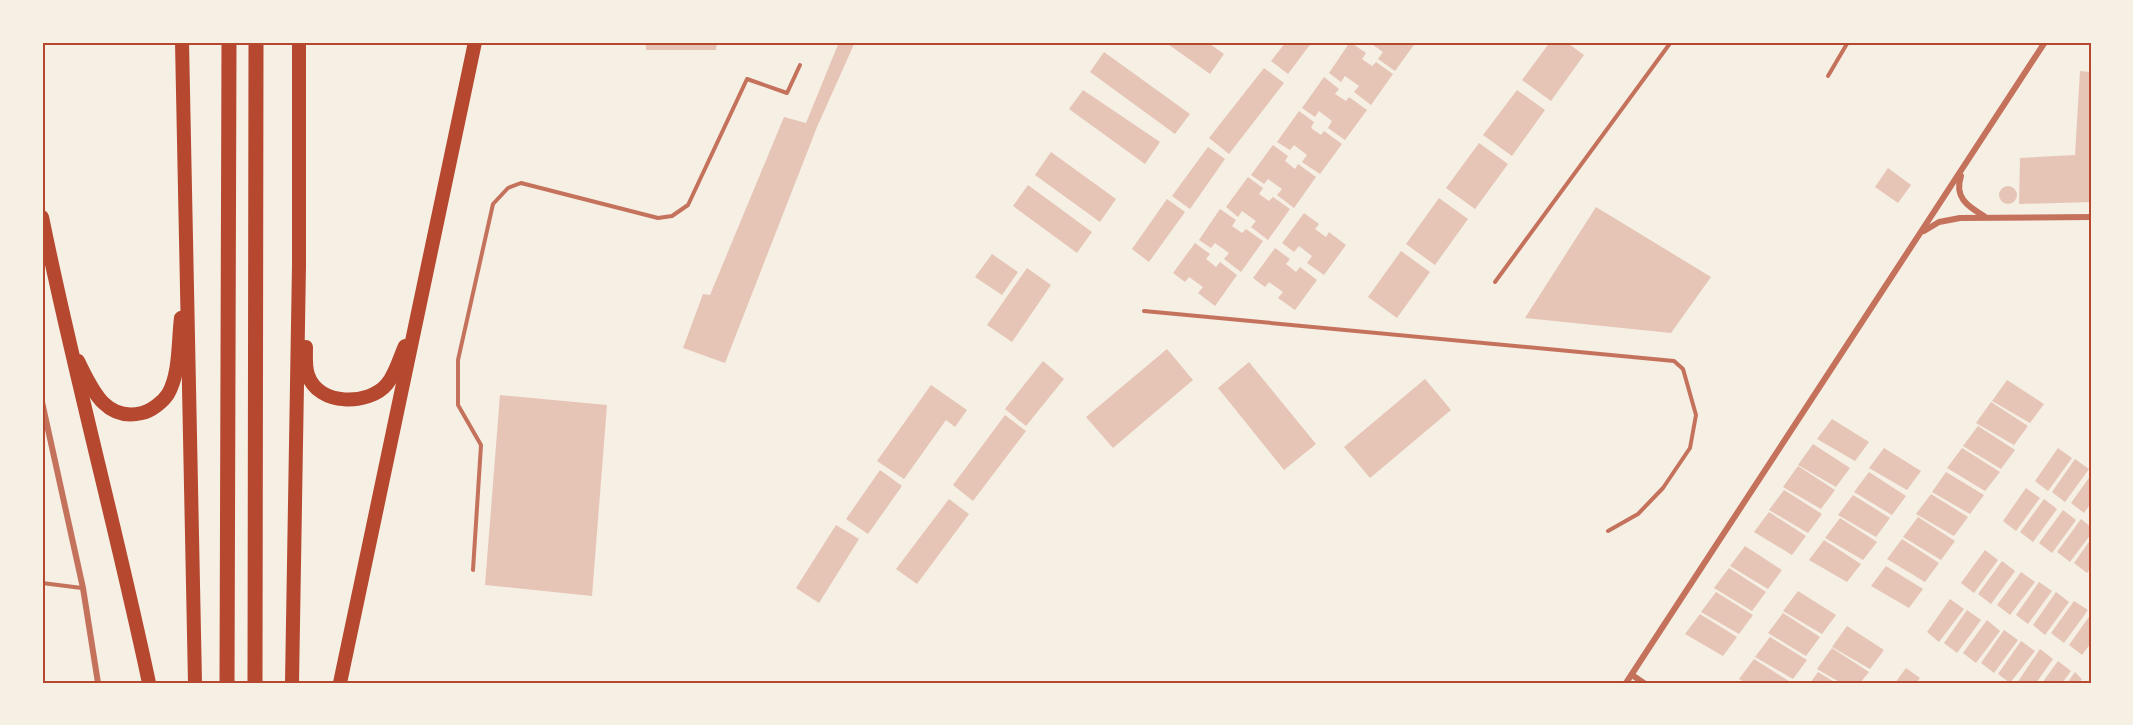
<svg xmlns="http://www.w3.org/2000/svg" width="2133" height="725" viewBox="0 0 2133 725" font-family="'Fira Sans Condensed',sans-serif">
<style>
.building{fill:#e6c5b7}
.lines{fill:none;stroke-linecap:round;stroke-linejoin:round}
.service{stroke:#c5725c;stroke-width:4}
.minor{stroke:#c5725c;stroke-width:6}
.trunk{stroke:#b5482f;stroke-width:14}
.motorway{stroke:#b5482f;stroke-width:15}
.neatline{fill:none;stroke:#b5482f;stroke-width:2}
</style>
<rect width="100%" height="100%" fill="#f6efe4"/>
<g class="building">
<polygon points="646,42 717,42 716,50 646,50"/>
<polygon points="839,42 855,42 817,127 725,363 683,348 703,294 710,295 784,117 806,123"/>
<polygon points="1165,42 1207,42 1224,54 1210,74"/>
<polygon points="1286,42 1312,42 1288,74 1271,61"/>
<polygon points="1350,42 1366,53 1362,59 1372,66 1376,62 1393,74 1371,105 1354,92 1359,86 1345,76 1341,82 1329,73"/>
<polygon points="1369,42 1416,42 1395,71 1378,59 1383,52"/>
<polygon points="1550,42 1566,42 1584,55 1551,101 1522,80"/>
<polygon points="1104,52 1190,114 1175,134 1090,72"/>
<polygon points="1264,68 1284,83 1229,154 1209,138"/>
<polygon points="2080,71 2091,72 2091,202 2019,204 2020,158 2075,155"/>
<polygon points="1324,77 1339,89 1335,94 1346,101 1349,97 1367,110 1345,140 1328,128 1332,121 1319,111 1315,117 1302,108"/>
<polygon points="1083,90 1160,142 1145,164 1069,109"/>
<polygon points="1517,90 1545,110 1512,156 1483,135"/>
<polygon points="1299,111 1314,122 1311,128 1321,135 1324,131 1342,144 1320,174 1302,162 1307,155 1294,145 1290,150 1277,142"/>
<polygon points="1479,143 1508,164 1475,209 1446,188"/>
<polygon points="1273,145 1288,156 1285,161 1295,169 1298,164 1316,177 1294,208 1277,195 1282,189 1268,179 1264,184 1251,175"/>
<polygon points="1208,147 1225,159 1190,209 1172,196"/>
<polygon points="1051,152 1116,199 1100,222 1035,175"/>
<polygon points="1888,168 1911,185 1898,203 1875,187"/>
<polygon points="1248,177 1263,188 1259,194 1269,201 1273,197 1290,209 1268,240 1251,227 1256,221 1242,211 1238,217 1226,207"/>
<polygon points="1028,185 1092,232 1077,253 1013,206"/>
<circle cx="2008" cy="195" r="9"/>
<polygon points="1439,198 1468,219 1435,265 1406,244"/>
<polygon points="1167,199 1185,212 1149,262 1132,249"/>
<polygon points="1596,207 1711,277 1671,333 1525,318"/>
<polygon points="1220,209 1236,220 1232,226 1242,233 1246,229 1263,241 1241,272 1224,259 1229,253 1215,243 1211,248 1199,240"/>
<polygon points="1304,213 1319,224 1315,229 1326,237 1329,232 1346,245 1324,275 1307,263 1312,256 1299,246 1294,252 1282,243"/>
<polygon points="1195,243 1210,254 1206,259 1216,267 1220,262 1237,275 1215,306 1198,293 1203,287 1189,277 1185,282 1173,273"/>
<polygon points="1275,248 1290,259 1286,264 1296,272 1300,267 1317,280 1295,310 1278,298 1283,292 1269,282 1265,287 1253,278"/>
<polygon points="1401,251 1430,272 1397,318 1368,297"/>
<polygon points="992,254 1018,272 1002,295 975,277"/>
<polygon points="1027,268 1051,285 1012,342 987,325"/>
<polygon points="1167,349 1193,380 1113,448 1086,417"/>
<polygon points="1043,361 1064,379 1026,426 1005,409"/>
<polygon points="1249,362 1316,444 1284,470 1218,388"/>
<polygon points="1425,379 1451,410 1370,478 1344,447"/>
<polygon points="2007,380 2044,404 2030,423 1992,401"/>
<polygon points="931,385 967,410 955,427 946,420 904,479 877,461"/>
<polygon points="500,395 607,405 592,596 485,585"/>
<polygon points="1991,402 2028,426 2014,445 1976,423"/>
<polygon points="1005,415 1026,431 973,501 953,485"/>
<polygon points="1832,419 1869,442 1855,461 1817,439"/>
<polygon points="1978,426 2015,450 2001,469 1963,446"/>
<polygon points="1813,444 1850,468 1836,487 1798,465"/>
<polygon points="1884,448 1921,471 1907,490 1869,468"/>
<polygon points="1962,448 2000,472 1985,491 1947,468"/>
<polygon points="2058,448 2072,458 2048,491 2035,481"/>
<polygon points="2075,459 2089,469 2065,502 2052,492"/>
<polygon points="1798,466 1835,490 1821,509 1783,487"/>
<polygon points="880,470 902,486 868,534 846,519"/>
<polygon points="1869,472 1906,496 1892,515 1854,492"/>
<polygon points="1946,472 1984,495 1970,514 1932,492"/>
<polygon points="2091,475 2091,503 2084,513 2071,503"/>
<polygon points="2026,488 2040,498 2016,531 2003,521"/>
<polygon points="1784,490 1822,514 1808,533 1769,510"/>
<polygon points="1931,494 1968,517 1954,536 1916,514"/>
<polygon points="1853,495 1890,518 1876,537 1838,515"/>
<polygon points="949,499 969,514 917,584 896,569"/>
<polygon points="2044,499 2057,509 2033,542 2020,532"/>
<polygon points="2063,510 2076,520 2052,553 2039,543"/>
<polygon points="1769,512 1806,536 1792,555 1754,532"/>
<polygon points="1918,517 1955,541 1941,560 1903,537"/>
<polygon points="1840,518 1877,542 1863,560 1825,538"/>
<polygon points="2081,519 2091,527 2091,534 2070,562 2057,552"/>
<polygon points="836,525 859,539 819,603 796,588"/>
<polygon points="1902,539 1939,563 1925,582 1887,559"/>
<polygon points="2091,539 2091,568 2087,573 2074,563"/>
<polygon points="1824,540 1861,564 1847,582 1809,560"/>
<polygon points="1745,546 1782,570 1768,589 1730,566"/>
<polygon points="1985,550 1998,560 1974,593 1961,583"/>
<polygon points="2002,561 2015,571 1991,604 1978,594"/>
<polygon points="1886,566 1923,589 1909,608 1871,586"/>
<polygon points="1729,568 1766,592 1752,611 1714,588"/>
<polygon points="2021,572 2035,582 2010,615 1997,605"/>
<polygon points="2039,582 2052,591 2028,624 2016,615"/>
<polygon points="1798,591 1836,615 1822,634 1783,611"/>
<polygon points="1716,592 1753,615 1739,634 1701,612"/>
<polygon points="2056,592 2069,602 2045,635 2033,625"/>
<polygon points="1950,599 1964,609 1939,642 1927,632"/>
<polygon points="2074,601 2088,610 2064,643 2051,633"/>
<polygon points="1967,610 1981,620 1957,653 1944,643"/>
<polygon points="1783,613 1820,637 1806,656 1768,633"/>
<polygon points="1700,614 1737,637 1723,656 1685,634"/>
<polygon points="2091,614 2091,643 2082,655 2069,645"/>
<polygon points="1987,620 2000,631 1976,663 1963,653"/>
<polygon points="1847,626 1884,650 1870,669 1832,647"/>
<polygon points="2004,630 2018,640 1994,673 1981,663"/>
<polygon points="1770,637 1807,660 1793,679 1755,657"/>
<polygon points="2021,641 2035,651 2010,683 1998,674"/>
<polygon points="1832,648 1869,672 1860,683 1841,683 1817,669"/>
<polygon points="2040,649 2053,659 2036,683 2017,683"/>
<polygon points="1754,659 1792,683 1746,683 1739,679"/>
<polygon points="2058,661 2071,671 2062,683 2042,683"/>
<polygon points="1906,668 1920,678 1916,683 1895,683"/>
<polygon points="1818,672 1836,683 1810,683"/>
<polygon points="2075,672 2082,679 2079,683 2067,683"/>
</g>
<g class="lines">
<g class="service">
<polyline points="1828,76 1848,42"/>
<polyline points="1495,282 1671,42"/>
<polyline points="1144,311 1674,361 1683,369 1696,415 1690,448 1663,488 1638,514 1608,531"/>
<polyline points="473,570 481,445 458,405 458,360 493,204 508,188 521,183 658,218 672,216 688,205 747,79 787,93 800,65"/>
<polyline points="42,583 82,588"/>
</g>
<g class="minor">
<path d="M1961,176C1954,197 1967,206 1984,216"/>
<polyline points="1924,231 1939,222 1960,218 2091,217"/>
<polyline points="42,402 83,588 98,683"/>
<polyline points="1632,675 1644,683"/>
<polyline points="1626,683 2045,42"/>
</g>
<g class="trunk">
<polyline points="182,42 195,683"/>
<path d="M42,217C74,374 116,527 149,683"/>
<path d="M306,347C306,356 305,367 308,375C318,406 369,406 387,384C395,375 400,357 405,346"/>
<path d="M78,361C92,389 105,422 142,413C151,411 163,402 168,394C180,374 178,341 181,318"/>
<polyline points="292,683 299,265 299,42"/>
<polyline points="340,683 475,42"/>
</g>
<g class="motorway">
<polyline points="227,683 229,42"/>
<polyline points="255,683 256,42"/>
</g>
</g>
<rect width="2133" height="725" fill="none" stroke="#f6efe4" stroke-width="87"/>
<rect x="44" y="44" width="2046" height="638" class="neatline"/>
</svg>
